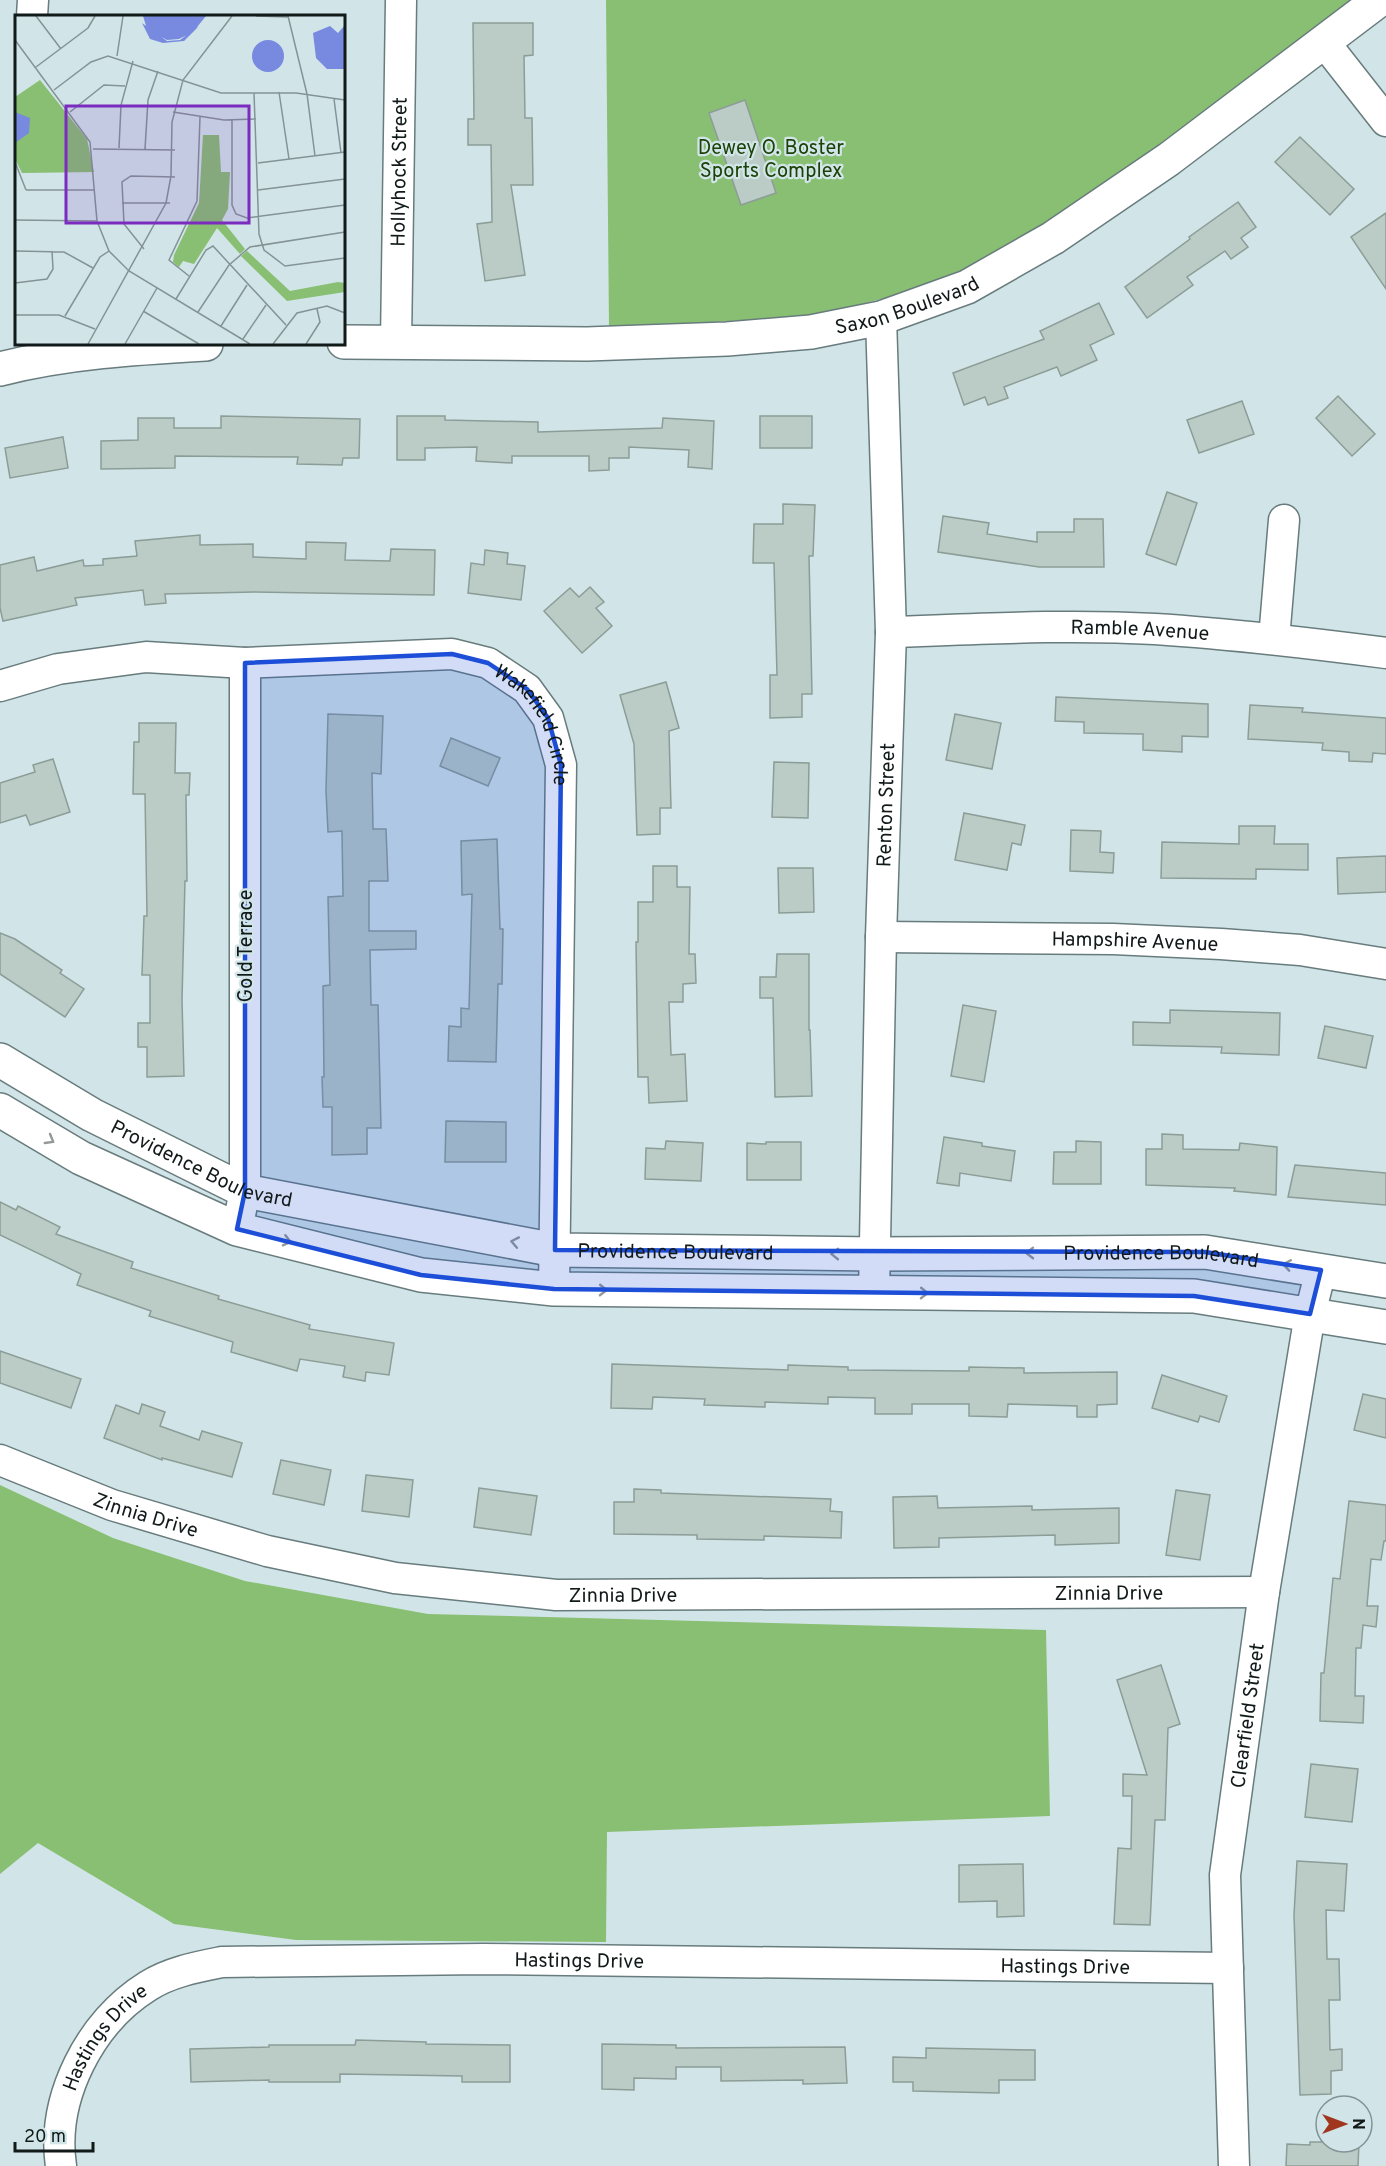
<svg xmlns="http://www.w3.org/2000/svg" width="1386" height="2166" viewBox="0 0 1386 2166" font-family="Overpass,sans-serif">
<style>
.green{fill:#88bf72}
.building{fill:#baccc5;stroke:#8c9d97;stroke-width:1.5}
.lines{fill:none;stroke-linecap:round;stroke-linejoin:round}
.street-casing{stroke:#687b7d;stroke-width:33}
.secondary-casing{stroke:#687b7d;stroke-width:36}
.street{stroke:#fff;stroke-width:30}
.secondary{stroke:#fff;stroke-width:33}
.oneway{stroke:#949898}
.marked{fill:#1d4ed8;fill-opacity:0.2;stroke:#1d4ed8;stroke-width:4.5;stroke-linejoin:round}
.labels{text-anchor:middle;stroke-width:4.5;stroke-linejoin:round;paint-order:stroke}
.park-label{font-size:20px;fill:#1b4105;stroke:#d1e5e8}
.street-label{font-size:20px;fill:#111919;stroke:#d1e5e8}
.inset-road{fill:none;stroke:#849395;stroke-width:1.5}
.view{fill:#7b2cbf;fill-opacity:0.15;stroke:#7b2cbf;stroke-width:3}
.inset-edge{fill:none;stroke:#111919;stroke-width:3}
</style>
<rect width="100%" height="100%" fill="#d1e5e8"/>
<g class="green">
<polygon points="606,0 1354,0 1133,167 1005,252 905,293 814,316 609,328"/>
<polygon points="0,1485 113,1538 245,1581 428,1614 1046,1630 1050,1816 607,1832 606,1942 296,1940 174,1924 38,1843 0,1874"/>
</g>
<g class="building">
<polygon points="473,23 533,23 533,55 524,56 525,118 532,118 533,185 511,185 525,275 485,281 477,224 492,222 491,145 468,145 468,119 474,119"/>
<polygon points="745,100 776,193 741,205 709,113"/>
<polygon points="1300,137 1354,189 1330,215 1275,162"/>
<polygon points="1238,202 1256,227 1241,238 1248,247 1231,259 1225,251 1187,277 1193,285 1147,318 1125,287 1190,239 1189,237"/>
<polygon points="1386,213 1386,289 1351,237"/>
<polygon points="1099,303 1114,334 1090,345 1097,360 1061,376 1057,367 1004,387 1008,398 988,405 985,397 964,405 953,373 1044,339 1040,331"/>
<polygon points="1338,396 1375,434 1352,456 1316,418"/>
<polygon points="1242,401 1254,434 1199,453 1187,420"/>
<polygon points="221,416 360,419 359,458 343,458 342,465 297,464 298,457 175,456 175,468 101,469 101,441 138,440 138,418 174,418 174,428 221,428"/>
<polygon points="397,416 445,416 445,420 538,422 538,432 662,428 663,418 714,421 712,469 688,467 689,450 629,447 629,458 609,458 609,470 589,471 589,456 512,456 512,463 476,461 477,447 425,448 425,460 397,460"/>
<rect x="760" y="416" width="52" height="32"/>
<polygon points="63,437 68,468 10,478 5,448"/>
<polygon points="1167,492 1197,503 1176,565 1146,554"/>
<polygon points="783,504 815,505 813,556 809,556 812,694 802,694 802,717 770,718 770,675 777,675 774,563 753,563 754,524 783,524"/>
<polygon points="943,516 989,523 987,534 1037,542 1037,532 1074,532 1074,519 1103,519 1104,567 1039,567 938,552"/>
<polygon points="200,535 200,545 253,544 253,557 306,559 306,542 346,543 345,560 390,561 391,549 435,550 434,595 254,592 165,594 166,603 145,605 143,590 75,598 77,605 3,621 0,608 0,565 34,557 37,571 83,560 84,566 103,565 103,559 137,556 135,541"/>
<polygon points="485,550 508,553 507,564 525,566 521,600 468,593 471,563 484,565"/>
<polygon points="590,587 604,602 596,608 612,626 582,653 544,611 570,588 579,597"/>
<polygon points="666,682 679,728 669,731 671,808 660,808 660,834 637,835 634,744 620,695"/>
<polygon points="1056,697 1208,704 1208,737 1182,736 1182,752 1143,750 1143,734 1084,733 1084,722 1055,721"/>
<polygon points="1250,705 1303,708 1302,712 1386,718 1386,754 1373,753 1372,762 1349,761 1349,752 1322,750 1323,743 1248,739"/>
<polygon points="328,714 383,716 381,774 372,773 373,829 386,829 388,881 369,881 369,931 416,931 416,949 370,950 371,1005 378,1005 381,1128 367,1128 367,1154 332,1155 332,1107 323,1107 322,1077 324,1077 323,986 330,985 328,897 343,896 342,831 328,832 326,791"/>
<polygon points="955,714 1001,723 992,769 946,760"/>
<polygon points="139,723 176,723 175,773 190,773 189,795 186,795 187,881 185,881 182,1000 184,1076 147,1077 147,1047 138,1047 138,1023 150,1023 150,975 142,975 144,916 147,916 145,794 133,794 134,742 139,742"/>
<polygon points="451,738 500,758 488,786 440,766"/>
<polygon points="53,759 70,812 30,825 26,815 0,823 0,783 35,772 33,765"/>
<polygon points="774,762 809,763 808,818 772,817"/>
<polygon points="964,813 1025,825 1021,845 1012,843 1007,870 955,860"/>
<polygon points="1239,826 1275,826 1274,844 1308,844 1308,870 1256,869 1256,879 1161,878 1162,842 1239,844"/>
<polygon points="1071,830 1101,831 1100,852 1114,853 1113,873 1070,871"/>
<polygon points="497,839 500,929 503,929 502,984 498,984 496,1062 448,1061 449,1026 461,1027 461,1008 469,1009 472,894 462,895 461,841"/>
<polygon points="1386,856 1386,892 1338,894 1337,858"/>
<polygon points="653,866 677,866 677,887 690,887 689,954 695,954 696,983 683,984 683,1002 669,1002 671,1055 685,1054 687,1101 649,1103 648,1077 638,1077 636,942 638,942 638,902 653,902"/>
<polygon points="778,868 813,868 814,912 779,913"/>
<polygon points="0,933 15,939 62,970 60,973 84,989 65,1017 0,974"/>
<polygon points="777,954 809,954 809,1030 810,1030 812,1096 775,1097 773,998 760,998 760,977 776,977"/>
<polygon points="963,1005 996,1011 984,1082 951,1076"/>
<polygon points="1170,1010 1280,1013 1279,1055 1221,1053 1222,1047 1133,1045 1133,1022 1170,1023"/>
<polygon points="1325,1026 1373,1036 1366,1068 1318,1058"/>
<polygon points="446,1121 506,1122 506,1162 445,1162"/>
<polygon points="1162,1134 1183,1135 1183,1149 1239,1150 1240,1143 1277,1147 1276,1195 1234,1191 1235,1188 1146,1185 1146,1149 1162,1149"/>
<polygon points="944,1137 982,1143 982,1146 1015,1151 1011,1181 960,1173 959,1186 937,1183"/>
<polygon points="666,1141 703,1143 701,1181 645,1179 646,1148 665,1149"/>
<polygon points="1076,1141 1101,1142 1101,1184 1053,1184 1054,1152 1076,1152"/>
<polygon points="766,1142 801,1142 801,1180 747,1180 747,1143 766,1144"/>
<polygon points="1295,1165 1386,1173 1386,1205 1288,1197"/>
<polygon points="0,1202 16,1210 18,1206 60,1227 56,1234 133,1262 131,1268 219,1296 218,1299 310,1325 309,1329 394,1343 389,1375 366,1372 365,1381 343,1377 345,1366 300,1359 297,1371 231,1352 233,1342 149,1316 151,1311 77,1285 81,1274 0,1235"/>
<polygon points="0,1351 81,1379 71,1408 0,1383"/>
<polygon points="612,1364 788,1370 788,1365 848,1367 848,1370 969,1371 969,1367 1024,1368 1024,1373 1117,1372 1117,1404 1097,1405 1097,1417 1077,1417 1077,1406 1008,1404 1007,1417 969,1416 969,1404 912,1404 912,1414 875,1414 875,1398 828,1397 828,1404 765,1402 765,1407 704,1405 705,1399 653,1397 652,1409 611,1408"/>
<polygon points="1162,1375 1227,1396 1219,1422 1200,1416 1198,1422 1152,1408"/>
<polygon points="1363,1394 1386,1399 1386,1438 1354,1430"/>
<polygon points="142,1404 165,1412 160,1426 199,1440 202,1431 242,1443 232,1477 162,1458 162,1460 104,1438 116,1405 139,1414"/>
<polygon points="281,1460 331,1470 324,1505 273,1494"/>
<polygon points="366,1475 413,1480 409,1517 362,1511"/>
<polygon points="479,1488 537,1496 531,1535 474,1527"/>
<polygon points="634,1489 661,1490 661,1493 831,1499 830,1511 842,1512 841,1538 764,1536 764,1540 697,1539 697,1535 614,1534 614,1502 634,1502"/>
<polygon points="1176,1490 1210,1495 1200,1560 1166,1555"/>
<polygon points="937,1496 938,1508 1032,1506 1032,1510 1119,1508 1119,1543 1055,1545 1055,1535 939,1538 939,1547 894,1548 893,1497"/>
<polygon points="1349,1501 1386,1505 1386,1541 1384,1541 1381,1560 1371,1559 1367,1606 1378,1606 1376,1627 1363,1625 1361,1648 1356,1648 1355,1696 1364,1696 1363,1723 1320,1721 1321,1673 1324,1673 1333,1578 1340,1579"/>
<polygon points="1161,1665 1180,1724 1168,1728 1165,1820 1155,1820 1150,1925 1114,1924 1118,1848 1131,1849 1132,1796 1123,1796 1123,1774 1147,1775 1117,1680"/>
<polygon points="1311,1764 1358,1769 1352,1822 1305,1817"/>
<polygon points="1297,1861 1347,1864 1344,1911 1326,1910 1327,1959 1339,1959 1340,2000 1329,2000 1330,2050 1342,2049 1342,2070 1331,2071 1331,2094 1300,2095 1294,1915"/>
<polygon points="1023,1864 1024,1916 997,1917 997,1901 959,1902 959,1865"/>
<polygon points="356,2040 426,2042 426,2044 510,2045 510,2082 462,2082 462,2076 340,2074 340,2082 269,2082 269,2080 191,2082 190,2049 269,2047 269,2045 355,2045"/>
<polygon points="602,2044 676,2045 676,2048 845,2047 847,2083 803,2084 803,2080 721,2081 721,2067 676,2067 676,2079 634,2078 634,2090 602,2089"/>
<polygon points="926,2048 1035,2050 1035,2080 999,2080 999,2093 913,2091 913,2082 893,2082 893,2057 926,2058"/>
<polygon points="1310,2142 1359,2142 1358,2166 1286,2166 1287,2144 1310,2145"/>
</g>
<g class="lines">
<g class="street-casing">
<g id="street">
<polyline points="32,16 33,0"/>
<polyline points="1324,42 1386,121"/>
<path id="s1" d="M396,343L401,0"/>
<path id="s2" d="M891,632C979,629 1067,624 1155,629C1233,634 1309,643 1386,653"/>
<polyline points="1274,639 1284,520"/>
<path id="s3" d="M0,686L58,669L146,657L245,663L452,654L488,663L527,689L548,718L561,765L554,1289"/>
<path id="s4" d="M881,937L1113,939L1221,944L1300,950L1386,964"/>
<polyline points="237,1229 245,1191 245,663"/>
<path id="s5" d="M874,1293L881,937L891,632L881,318"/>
<path id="s6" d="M0,1460L112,1505L267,1551L395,1578L556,1595L1264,1592"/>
<path id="s7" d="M61,2166C51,2098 90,2022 148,1986C170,1972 197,1967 222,1962L483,1959L1228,1968"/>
<path id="s8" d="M1234,2166L1225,1875L1264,1592L1310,1314L1321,1270"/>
</g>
</g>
<g class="secondary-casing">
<g id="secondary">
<path id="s9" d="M344,342L587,344L727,339L811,332L881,318L967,287L1053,238L1169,159L1379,0"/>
<path d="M0,369C67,352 137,348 206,344"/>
<path id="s10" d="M0,1060L92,1115L245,1191L555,1250L875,1254L1205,1252L1386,1281"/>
<polyline points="0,1110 81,1158 237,1229 421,1275 554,1289 1194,1296 1386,1327"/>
</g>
</g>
<use href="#street" class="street"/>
<use href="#secondary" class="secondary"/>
</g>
<defs><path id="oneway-chevron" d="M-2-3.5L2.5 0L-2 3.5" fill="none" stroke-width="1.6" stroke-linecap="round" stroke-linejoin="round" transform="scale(1.5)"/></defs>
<g class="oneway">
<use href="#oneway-chevron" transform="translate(50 1140) rotate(30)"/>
<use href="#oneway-chevron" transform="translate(287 1241) rotate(14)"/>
<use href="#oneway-chevron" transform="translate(515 1242) rotate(-169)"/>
<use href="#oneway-chevron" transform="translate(1030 1253) rotate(180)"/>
<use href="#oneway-chevron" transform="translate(835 1254) rotate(-179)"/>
<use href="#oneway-chevron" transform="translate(1287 1265) rotate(-171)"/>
<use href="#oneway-chevron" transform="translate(603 1290) rotate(1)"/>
<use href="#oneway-chevron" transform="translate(924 1293) rotate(1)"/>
</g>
<path class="marked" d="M452,654L488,663L527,689L548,718L561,765L555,1250L1205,1252L1321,1270L1310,1314L1194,1296L554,1289L421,1275L237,1229L245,1191V663Z"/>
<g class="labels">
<g class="park-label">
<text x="771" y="154">Dewey O. Boster<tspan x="771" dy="23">Sports Complex</tspan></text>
</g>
<g class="street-label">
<text dy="7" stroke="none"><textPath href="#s1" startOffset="171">Hollyhock Street</textPath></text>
<text dy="7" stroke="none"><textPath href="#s9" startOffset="567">Saxon Boulevard</textPath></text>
<text dy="7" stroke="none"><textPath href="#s2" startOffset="249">Ramble Avenue</textPath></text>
<text dy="7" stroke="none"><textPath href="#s3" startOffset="574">Wakefield Circle</textPath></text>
<text dy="7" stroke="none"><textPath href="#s5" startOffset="488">Renton Street</textPath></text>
<text dy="7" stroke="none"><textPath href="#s4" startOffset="254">Hampshire Avenue</textPath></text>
<text transform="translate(245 946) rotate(-90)" y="7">Gold Terrace</text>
<text dy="7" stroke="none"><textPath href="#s10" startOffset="228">Providence Boulevard</textPath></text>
<text dy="7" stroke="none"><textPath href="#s10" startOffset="714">Providence Boulevard</textPath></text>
<text dy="7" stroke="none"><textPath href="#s10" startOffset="1200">Providence Boulevard</textPath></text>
<text dy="7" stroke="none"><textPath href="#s6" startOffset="156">Zinnia Drive</textPath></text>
<text dy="7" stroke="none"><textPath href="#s6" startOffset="1128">Zinnia Drive</textPath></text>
<text dy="7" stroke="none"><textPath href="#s6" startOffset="642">Zinnia Drive</textPath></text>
<text dy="7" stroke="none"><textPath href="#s8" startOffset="452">Clearfield Street</textPath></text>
<text dy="7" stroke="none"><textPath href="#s7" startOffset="646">Hastings Drive</textPath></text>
<text dy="7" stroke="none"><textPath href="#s7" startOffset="1132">Hastings Drive</textPath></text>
<text dy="7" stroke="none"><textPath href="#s7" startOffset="142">Hastings Drive</textPath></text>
</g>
</g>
<g transform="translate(15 15)">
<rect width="330" height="330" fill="#d1e5e8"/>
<path d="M25,65L72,124L79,157L7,158L0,144V82ZM188,120H204L206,157H215L213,194L207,205L230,234L225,239L202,213L179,249L168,246L164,252L158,247L159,240L184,188ZM232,236L275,276L323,267L330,268V277L272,286L226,241Z" fill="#88bf72"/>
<path d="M128,1H191L178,17L164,24L152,25L132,14ZM127,8L152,26L165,25L184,11L169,26L148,28L135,24ZM330,10V54H312L301,43L298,18L315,11L323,18ZM237 41a16 16 0 1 1 32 0a16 16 0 1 1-32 0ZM0,97L15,103L14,118L0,128Z" fill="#788adf"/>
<path class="inset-road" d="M21,1L46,34M241,1L273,2M273,1L292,79L300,141M0,25L75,127L82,206L94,236L114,256L235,329M102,41L108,1M21,52L73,13L80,1M39,75L76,47L93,41L206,78H281L330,85M264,77L274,144M239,78L244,219L249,235L270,251L330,243M319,84L326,138M55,97L89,70L110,71M158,97L209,105L241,104M217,105V190L221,199L232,203L330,190M104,133L106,90L118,46M78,134L160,135M130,134L133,85L143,56M0,147L11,175M243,148L330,137M11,175H80M243,175L330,164M107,188H155M0,205L82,206M129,234L109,209L107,167L116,161L160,162M0,236L49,237L78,253M174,261L154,245L182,186L185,102M0,268L32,264L38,254L37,236M161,284L191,235L198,231L271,310M128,296L184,329M183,297L214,250L235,232L330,217M0,300H44L80,314M50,301L85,242L94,236M206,311L232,270M228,324L251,290M73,329L151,188L156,161L157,107L168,65L217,1M110,329L142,273M258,329L282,298L312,291L330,298M291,329L305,307L302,294"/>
<path class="view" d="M51,91H234V208H51Z"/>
<rect width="330" height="330" class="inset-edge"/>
</g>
<g transform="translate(1344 2124) rotate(90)"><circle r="28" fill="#d1e5e8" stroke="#849395" stroke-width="1.5"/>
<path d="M0-4.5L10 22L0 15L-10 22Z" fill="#9f361d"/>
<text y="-9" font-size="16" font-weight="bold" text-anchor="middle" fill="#111919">N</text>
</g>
<path d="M15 2142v9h78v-9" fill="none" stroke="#111919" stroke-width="3"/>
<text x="24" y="2142" font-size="18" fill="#111919" stroke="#d1e5e8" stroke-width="4.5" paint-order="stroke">20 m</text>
</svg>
